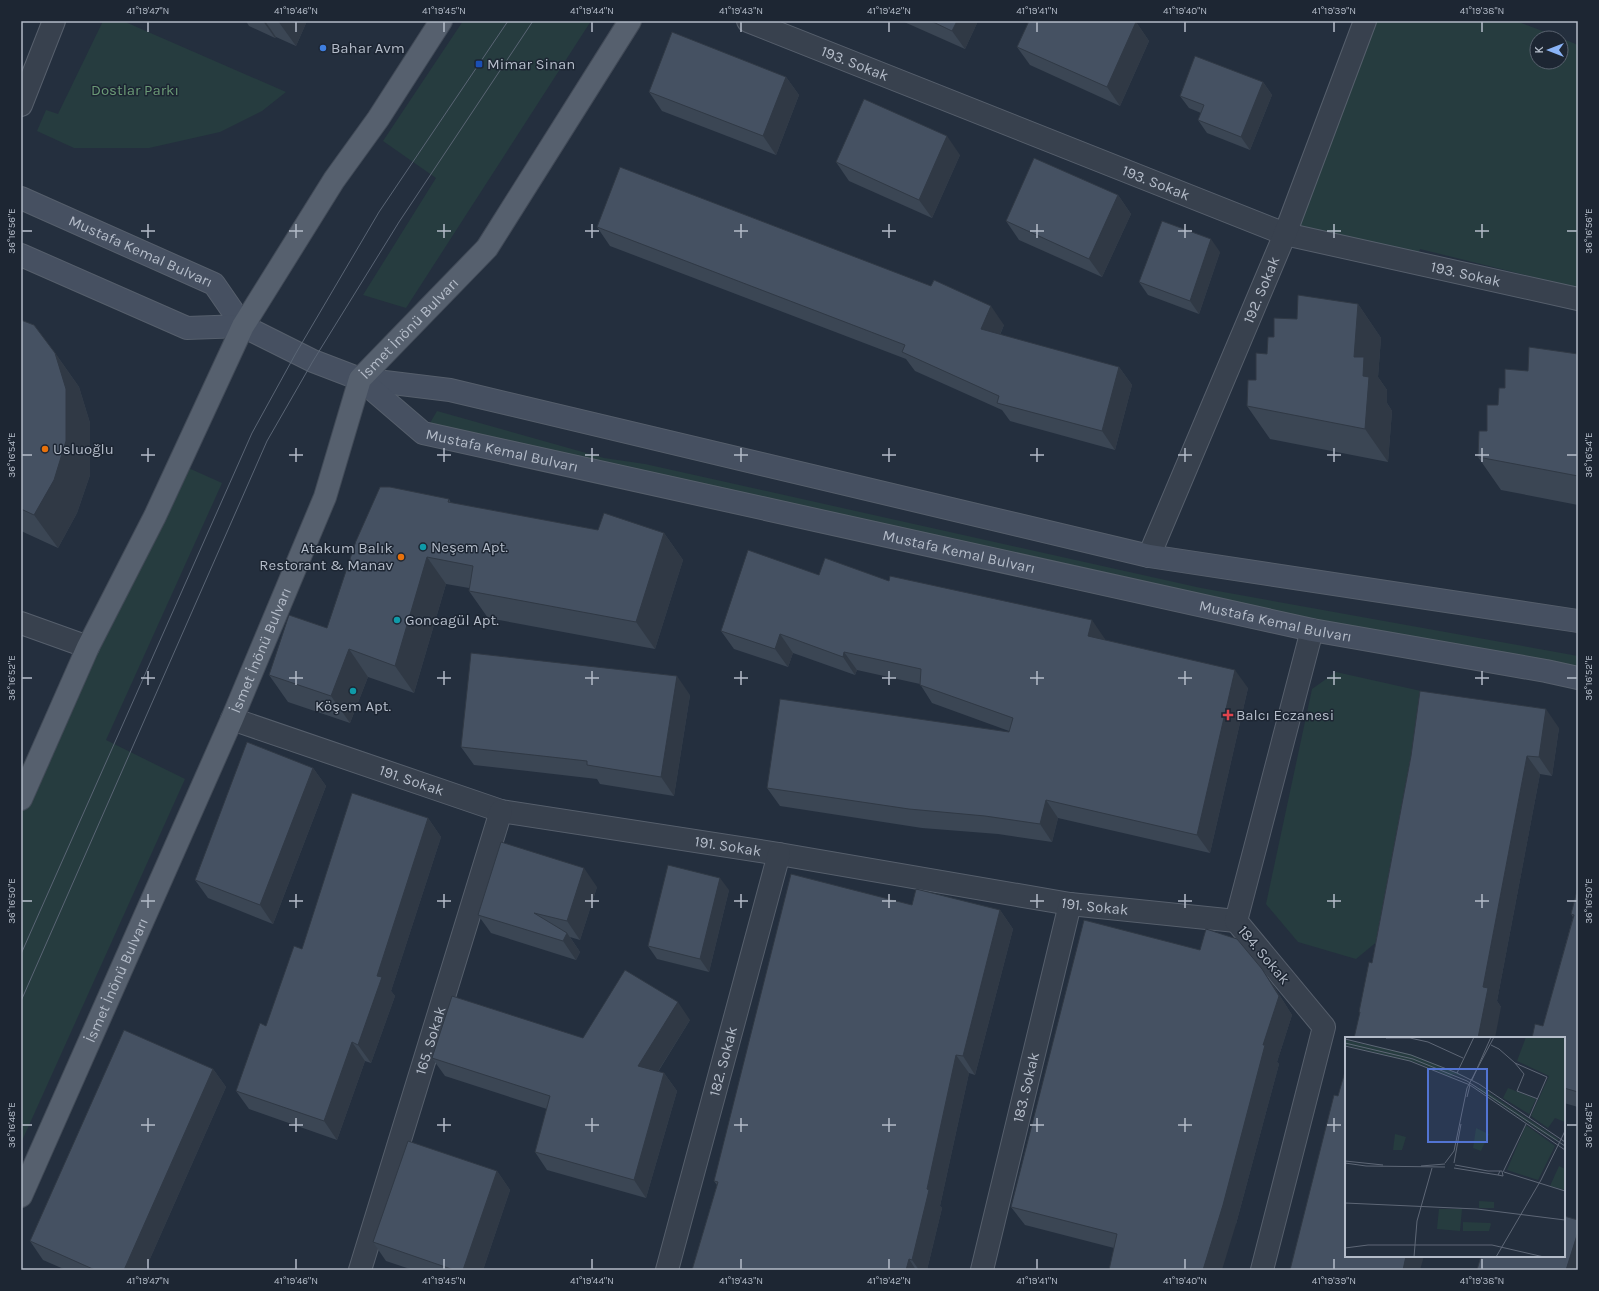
<svg xmlns="http://www.w3.org/2000/svg" width="1599" height="1291" viewBox="0 0 1599 1291" font-family="Karla,sans-serif">
<style>
.green{fill:#263c3f}
.lines{fill:none;stroke-linecap:round;stroke-linejoin:round}
.minor-casing{stroke:#565f6c;stroke-width:24}
.tertiary-casing{stroke:#565f6c;stroke-width:24}
.secondary-casing{stroke:#565f6c;stroke-width:24}
.primary-casing{stroke:#414a57;stroke-width:24}
.minor{stroke:#38414e;stroke-width:22}
.tertiary{stroke:#38414e;stroke-width:22}
.secondary{stroke:#465061;stroke-width:22}
.primary{stroke:#56606e;stroke-width:22}
.tram{stroke:#5a6575;stroke-width:1}
.wall{fill:#3b4654}
.shaded-wall{fill:#303945}
.building{fill:#455162;stroke:#303945}
.ticks{fill:none;stroke:#b4bcc9;stroke-width:1.5}
.shop-dot{fill:#3f7fe0;stroke:#1d2633;stroke-width:1.5}
.transit-dot{fill:#1a4fb4;stroke:#1d2633;stroke-width:1.5}
.food-dot{fill:#e8710a;stroke:#1d2633;stroke-width:1.5}
.culture-dot{fill:#0f9aa8;stroke:#1d2633;stroke-width:1.5}
.health-dot{fill:#e0444e;stroke:#1d2633;stroke-width:1.5}
.labels{text-anchor:middle;stroke-width:3;stroke-linejoin:round;paint-order:stroke}
.poi-label{font-size:15px;fill:#b4bcc9;stroke:#1d2633;text-anchor:start}
.street-label{font-size:15px;fill:#b4bcc9;stroke:#1d2633}
.park-label{font-size:15px;fill:#6b9a76;stroke:#1d2633}
.inset-road{fill:none;stroke:#5e6776;stroke-width:1}
.view{fill:#5274d3;fill-opacity:0.15;stroke:#5274d3;stroke-width:2}
.inset-edge{fill:none;stroke:#b4bcc9;stroke-width:2}
.neatline{fill:none;stroke:#b4bcc9;stroke-width:1.5}
.ticks-label{font-size:10px;text-anchor:middle;fill:#b4bcc9}
</style>
<rect width="100%" height="100%" fill="#242f3e"/>
<g class="green">
<polygon points="103,21 123,21 286,92 262,111 220,132 149,148 74,148 37,131 46,110 58,114"/>
<polygon points="463,21 591,21 406,308 363,295 436,178 383,141"/>
<polygon points="1372,21 1516,21 1561,38 1537,38 1537,62 1561,62 1561,38 1578,45 1578,288 1420,249 1415,263 1292,229"/>
<polygon points="437,411 604,458 645,464 1201,588 1578,656 1578,677 633,481 430,423"/>
<polygon points="184,466 222,483 106,740 185,779 21,1143 21,797"/>
<polygon points="1336,672 1430,693 1385,935 1356,959 1298,942 1266,904 1312,689"/>
</g>
<g class="lines">
<g class="minor-casing">
<g id="minor">
<path id="s1" d="M748,21L1285,234L1578,299"/>
<polyline points="21,105 54,21"/>
<path id="s2" d="M1149,556L1285,234L1365,21"/>
<path id="s3" d="M232,719L501,811L779,854L1070,904L1236,921"/>
<path id="s4" d="M360,1270L501,811"/>
<path id="s5" d="M667,1270L779,854"/>
<path id="s6" d="M982,1270L1070,904"/>
<polyline points="1262,1270 1324,1027 1236,921 1312,630"/>
</g>
</g>
<g class="tertiary-casing">
<polyline id="tertiary" points="21,623 88,647"/>
</g>
<g class="secondary-casing">
<g id="secondary">
<path id="s7" d="M21,198L214,284L243,326L313,361L360,379L450,390L1149,556L1578,621"/>
<polyline points="21,255 187,328 243,326"/>
<path id="s8" d="M360,379L423,433L1312,630L1546,671L1578,678"/>
</g>
</g>
<g class="primary-casing">
<g id="primary">
<polyline points="21,799 88,647 155,516 243,326 334,180 378,119 441,21"/>
<path id="s9" d="M21,1196L232,719L325,497L360,379L487,248L630,21"/>
</g>
</g>
<use href="#minor" class="minor"/>
<use href="#tertiary" class="tertiary"/>
<use href="#secondary" class="secondary"/>
<use href="#primary" class="primary"/>
<g class="tram">
<polyline points="21,954 252,433 296,353 379,212 508,21"/>
<polyline points="21,1001 267,441 313,361 399,222 533,21"/>
</g>
</g>
<g class="wall">
<polygon points="246,21 307,21 296,46 276,37 275,38 249,26"/>
<polygon points="902,21 978,21 965,49"/>
<polygon points="1136,22 1149,41 1120,106 1030,65 1017,47"/>
<polygon points="786,77 799,95 776,155 662,111 649,92"/>
<polygon points="1263,82 1272,95 1250,150 1207,133 1198,120 1201,113 1189,108 1180,96"/>
<polygon points="960,155 932,218 849,181 836,162"/>
<polygon points="1118,195 1131,214 1102,277 1019,240 1006,221"/>
<polygon points="597,227 1004,325 1000,335 1119,367 1132,385 1115,450 1010,421 1002,410 915,371 906,359 610,246"/>
<polygon points="1220,252 1199,314 1148,295 1139,282"/>
<polygon points="1358,304 1381,338 1378,377 1387,390 1387,403 1392,411 1388,462 1270,439 1247,406 1256,380 1267,354 1274,337 1297,319"/>
<polygon points="21,320 55,353 79,387 90,423 90,475 77,513 58,548 21,531"/>
<polygon points="1578,354 1578,505 1501,490 1478,457 1487,431 1498,405 1505,388 1528,371"/>
<polygon points="449,499 451,503 598,530 664,533 683,560 655,649 488,618 469,591 469,588 446,584 414,693 368,677 350,723 288,702 269,675 327,628"/>
<polygon points="819,575 889,581 1105,639 1104,640 1248,688 1210,853 1058,818 1052,842 998,834 922,828 780,806 767,788 1009,732 1009,731 932,703 920,684 857,670 855,675 793,653 788,667 734,649 721,631"/>
<polygon points="690,695 674,796 600,784 597,779 474,765 461,747"/>
<polygon points="1559,728 1552,776 1540,774 1497,1001 1501,1007 1360,1013 1359,1012 1372,963 1411,756"/>
<polygon points="313,768 326,786 273,924 208,898 195,880"/>
<polygon points="428,818 441,837 391,991 395,996 371,1063 365,1061 337,1140 249,1109 236,1091 302,949"/>
<polygon points="597,887 580,940 570,937 580,952 576,960 491,933 478,915"/>
<polygon points="1578,887 1578,1107 1564,1103 1564,1038 1543,1026 1573,917 1571,914"/>
<polygon points="729,890 709,972 657,959 648,946"/>
<polygon points="912,905 1000,910 1013,929 975,1075 969,1073 940,1206 942,1208 927,1270 692,1270 717,1185 714,1181"/>
<polygon points="1262,969 1275,988 1292,1015 1277,1062 1279,1064 1236,1224 1114,1248 1025,1225 1011,1207"/>
<polygon points="690,1020 658,1072 664,1073 677,1091 646,1198 547,1170 535,1152 547,1109 445,1076 432,1058 583,1038"/>
<polygon points="213,1069 226,1087 145,1270 66,1270 43,1260 30,1241"/>
<polygon points="497,1171 510,1190 483,1270 413,1270 386,1261 373,1242"/>
</g>
<g class="shaded-wall">
<polygon points="263,21 265,21 276,37 275,38"/>
<polygon points="278,21 307,21 296,46"/>
<polygon points="957,21 978,21 965,49 952,31"/>
<polygon points="1136,22 1149,41 1120,106 1107,87"/>
<polygon points="786,77 799,95 776,155 763,136"/>
<polygon points="1263,82 1272,95 1250,150 1241,137"/>
<polygon points="947,136 960,155 932,218 919,200"/>
<polygon points="1118,195 1131,214 1102,277 1089,259"/>
<polygon points="1211,239 1220,252 1199,314 1190,301"/>
<polygon points="1358,304 1381,338 1378,377 1387,390 1387,403 1392,411 1388,462 1365,429 1363,376 1354,357"/>
<polygon points="991,306 1004,325 994,348 981,329"/>
<polygon points="55,353 79,387 90,423 90,475 77,513 58,548 34,515"/>
<polygon points="1119,367 1132,385 1115,450 1102,431"/>
<polygon points="664,533 683,560 655,649 636,622"/>
<polygon points="427,557 446,584 414,693 395,666"/>
<polygon points="1092,620 1105,639 1101,654 1088,636"/>
<polygon points="780,634 793,653 788,667 775,649"/>
<polygon points="349,649 368,677 350,723 331,696"/>
<polygon points="844,652 857,670 855,675 843,657"/>
<polygon points="1235,670 1248,688 1210,853 1197,835"/>
<polygon points="677,676 690,695 674,796 661,777"/>
<polygon points="1546,709 1559,728 1552,776 1539,757"/>
<polygon points="1527,756 1540,774 1497,1001 1501,1007 1495,1038 1478,1038 1483,987"/>
<polygon points="313,768 326,786 273,924 260,905"/>
<polygon points="1046,800 1058,818 1052,842 1040,824"/>
<polygon points="428,818 441,837 391,991 395,996 371,1063 358,1045 377,976"/>
<polygon points="584,868 597,887 580,940 567,921"/>
<polygon points="720,878 729,890 709,972 700,959"/>
<polygon points="1000,910 1013,929 975,1075 963,1056"/>
<polygon points="567,933 580,952 576,960 563,941"/>
<polygon points="1262,969 1275,988 1292,1015 1277,1062 1279,1064 1236,1224 1222,1270 1203,1270 1263,1045"/>
<polygon points="678,1002 690,1020 650,1084 638,1066"/>
<polygon points="352,1042 365,1061 337,1140 324,1121"/>
<polygon points="956,1055 969,1073 940,1206 942,1208 927,1270 919,1270 912,1260 927,1189"/>
<polygon points="213,1069 226,1087 145,1270 124,1270"/>
<polygon points="664,1073 677,1091 646,1198 634,1180"/>
<polygon points="497,1171 510,1190 483,1270 463,1270"/>
<polygon points="1578,1232 1578,1270 1566,1270"/>
<polygon points="1406,1256 1424,1256 1420,1270 1403,1270"/>
<polygon points="909,1259 916,1270 906,1270"/>
</g>
<g class="building">
<polygon points="931,21 957,21 952,31"/>
<polygon points="1029,21 1134,21 1136,22 1107,87 1017,47"/>
<polygon points="672,32 786,77 763,136 649,92"/>
<polygon points="1195,56 1263,82 1241,137 1198,120 1204,105 1180,96"/>
<polygon points="864,99 947,136 919,200 836,162"/>
<polygon points="1034,158 1118,195 1089,259 1006,221"/>
<polygon points="620,167 931,286 934,280 991,306 981,329 1119,367 1102,431 997,403 999,396 902,352 905,345 597,227"/>
<polygon points="1162,221 1211,239 1190,301 1139,282"/>
<polygon points="1298,295 1358,304 1354,357 1364,357 1363,376 1369,377 1365,429 1247,406 1248,380 1256,380 1256,353 1267,354 1268,337 1274,337 1274,318 1297,319"/>
<polygon points="21,320 34,325 55,353 66,389 66,441 54,480 34,515 21,509"/>
<polygon points="1529,347 1578,354 1578,476 1478,457 1479,431 1487,431 1487,405 1498,405 1499,388 1505,388 1505,369 1528,371"/>
<polygon points="380,487 390,487 449,499 448,502 598,530 604,513 664,533 636,622 469,591 473,566 427,557 395,666 349,649 331,696 269,675 289,615 327,628 356,541"/>
<polygon points="748,550 819,575 825,558 889,581 890,576 1092,620 1088,636 1235,670 1197,835 1046,800 1040,824 985,816 909,809 767,788 780,699 1009,732 1013,718 920,685 921,669 844,652 843,657 780,634 775,649 721,631"/>
<polygon points="471,653 677,676 661,777 587,765 587,761 461,747"/>
<polygon points="1420,691 1546,709 1539,757 1527,756 1483,987 1488,988 1478,1038 1354,1038 1360,1012 1359,1012 1369,962 1372,963 1411,756"/>
<polygon points="247,742 313,768 260,905 195,880"/>
<polygon points="352,793 428,818 377,976 382,977 358,1045 352,1042 324,1121 236,1091 260,1023 266,1026 294,946 302,949"/>
<polygon points="501,842 584,868 567,921 534,913 567,933 563,941 478,915"/>
<polygon points="668,865 720,878 700,959 648,946"/>
<polygon points="791,874 912,905 916,889 1000,910 963,1056 956,1055 927,1189 929,1190 912,1260 909,1259 906,1270 692,1270 718,1182 714,1181"/>
<polygon points="1578,887 1578,1092 1564,1088 1564,1038 1532,1038 1535,1024 1543,1026 1574,915 1571,914"/>
<polygon points="1084,920 1200,950 1206,929 1237,939 1262,969 1279,996 1263,1045 1265,1045 1223,1205 1203,1270 1109,1270 1117,1234 1011,1207"/>
<polygon points="625,970 678,1002 638,1066 664,1073 634,1180 535,1152 550,1096 432,1058 452,996 583,1038"/>
<polygon points="124,1030 213,1069 124,1270 95,1270 30,1241"/>
<polygon points="1346,1068 1346,1256 1406,1256 1403,1270 1290,1270 1334,1095 1338,1096"/>
<polygon points="408,1141 497,1171 463,1270 454,1270 373,1242"/>
<polygon points="1564,1216 1578,1220 1578,1232 1566,1270 1477,1270 1481,1256 1564,1256"/>
</g>
<path class="ticks" d="M148,22V32M296,22V32M444,22V32M592,22V32M741,22V32M889,22V32M1037,22V32M1185,22V32M1334,22V32M1482,22V32M148,224V238M296,224V238M444,224V238M592,224V238M741,224V238M889,224V238M1037,224V238M1185,224V238M1334,224V238M1482,224V238M22,231H32M141,231H155M289,231H303M437,231H451M585,231H599M734,231H748M882,231H896M1030,231H1044M1178,231H1192M1327,231H1341M1475,231H1489M1567,231H1577M148,448V462M296,448V462M444,448V462M592,448V462M741,448V462M889,448V462M1037,448V462M1185,448V462M1334,448V462M1482,448V462M22,455H32M141,455H155M289,455H303M437,455H451M585,455H599M734,455H748M882,455H896M1030,455H1044M1178,455H1192M1327,455H1341M1475,455H1489M1567,455H1577M148,671V685M296,671V685M444,671V685M592,671V685M741,671V685M889,671V685M1037,671V685M1185,671V685M1334,671V685M1482,671V685M22,678H32M141,678H155M289,678H303M437,678H451M585,678H599M734,678H748M882,678H896M1030,678H1044M1178,678H1192M1327,678H1341M1475,678H1489M1567,678H1577M148,894V908M296,894V908M444,894V908M592,894V908M741,894V908M889,894V908M1037,894V908M1185,894V908M1334,894V908M1482,894V908M22,901H32M141,901H155M289,901H303M437,901H451M585,901H599M734,901H748M882,901H896M1030,901H1044M1178,901H1192M1327,901H1341M1475,901H1489M1567,901H1577M148,1118V1132M296,1118V1132M444,1118V1132M592,1118V1132M741,1118V1132M889,1118V1132M1037,1118V1132M1185,1118V1132M1334,1118V1132M22,1125H32M141,1125H155M289,1125H303M437,1125H451M585,1125H599M734,1125H748M882,1125H896M1030,1125H1044M1178,1125H1192M1327,1125H1341M1567,1125H1577M148,1259V1269M296,1259V1269M444,1259V1269M592,1259V1269M741,1259V1269M889,1259V1269M1037,1259V1269M1185,1259V1269M1334,1259V1269M1482,1259V1269"/>
<circle class="shop-dot" cx="323" cy="48" r="4"/>
<rect class="transit-dot" x="475" y="60" width="8" height="8" rx="2"/>
<g class="food-dot">
<circle cx="45" cy="449" r="4"/>
<circle cx="401" cy="557" r="4"/>
</g>
<g class="culture-dot">
<circle cx="423" cy="547" r="4"/>
<circle cx="397" cy="620" r="4"/>
<circle cx="353" cy="691" r="4"/>
</g>
<path class="health-dot" d="M1226 709h4v4h4v4h-4v4h-4v-4h-4v-4h4z"/>
<g class="labels">
<g class="poi-label">
<text x="331" y="53">Bahar Avm</text>
<text x="487" y="69">Mimar Sinan</text>
<text x="53" y="454">Usluoğlu</text>
<text x="431" y="552">Neşem Apt.</text>
<text x="393" y="553" text-anchor="end">Atakum Balık<tspan x="393" dy="17">Restorant &amp; Manav</tspan></text>
<text x="405" y="625">Goncagül Apt.</text>
<text x="353" y="711" text-anchor="middle">Köşem Apt.</text>
<text x="1236" y="720">Balcı Eczanesi</text>
</g>
<g class="street-label">
<text dy="5" stroke="none"><textPath href="#s1" startOffset="115">193. Sokak</textPath></text>
<text dy="5" stroke="none"><textPath href="#s1" startOffset="439">193. Sokak</textPath></text>
<text dy="5" stroke="none"><textPath href="#s7" startOffset="131">Mustafa Kemal Bulvarı</textPath></text>
<text dy="5" stroke="none"><textPath href="#s1" startOffset="763">193. Sokak</textPath></text>
<text dy="5" stroke="none"><textPath href="#s2" startOffset="289">192. Sokak</textPath></text>
<text dy="5" stroke="none"><textPath href="#s9" startOffset="956">İsmet İnönü Bulvarı</textPath></text>
<text dy="5" stroke="none"><textPath href="#s8" startOffset="164">Mustafa Kemal Bulvarı</textPath></text>
<text dy="5" stroke="none"><textPath href="#s8" startOffset="632">Mustafa Kemal Bulvarı</textPath></text>
<text dy="5" stroke="none"><textPath href="#s8" startOffset="956">Mustafa Kemal Bulvarı</textPath></text>
<text dy="5" stroke="none"><textPath href="#s9" startOffset="596">İsmet İnönü Bulvarı</textPath></text>
<text dy="5" stroke="none"><textPath href="#s3" startOffset="190">191. Sokak</textPath></text>
<text dy="5" stroke="none"><textPath href="#s3" startOffset="514">191. Sokak</textPath></text>
<text dy="5" stroke="none"><textPath href="#s3" startOffset="886">191. Sokak</textPath></text>
<text transform="translate(1264 955) rotate(50)" y="5">184. Sokak</text>
<text dy="5" stroke="none"><textPath href="#s9" startOffset="236">İsmet İnönü Bulvarı</textPath></text>
<text dy="5" stroke="none"><textPath href="#s4" startOffset="240">165. Sokak</textPath></text>
<text dy="5" stroke="none"><textPath href="#s5" startOffset="216">182. Sokak</textPath></text>
<text dy="5" stroke="none"><textPath href="#s6" startOffset="188">183. Sokak</textPath></text>
</g>
<g class="park-label">
<text x="135" y="95">Dostlar Parkı</text>
</g>
</g>
<g transform="translate(1345 1037)">
<rect width="220" height="220" fill="#242f3e"/>
<path d="M181,0H220V85L210,81L203,91L186,79L204,39L172,24ZM0,3L65,17L121,40L108,37L106,40L73,26L0,8ZM128,49L134,52L135,50L213,102L212,104L198,96ZM163,51L191,62L184,77L158,61ZM181,88L210,109L193,143L162,133ZM131,91L144,97L136,114L128,111ZM50,97L61,100L57,113H48ZM214,129L220,132V153L205,149ZM134,164L149,165V171H134ZM94,172H117L115,194L92,192ZM118,185L145,186L146,187L144,194H118Z" fill="#263c3f"/>
<path class="inset-road" d="M41,1H65L83,5L118,21M0,2L66,18L112,36L134,47L220,105M0,6L68,22L122,44L220,109M146,8L154,12L170,26L202,40L184,81M0,9L65,24L125,48L220,113M170,26L179,37L172,54L193,62M112,36L129,0M127,43L146,0M122,60L125,48M0,124L38,128M0,126L21,129L100,130M100,126L109,114L122,51L149,0M109,126L116,87M110,128L143,134H157L158,139L153,138L155,134M76,129L100,127M109,131L153,138M158,135L181,87M159,135L220,154M0,166L132,172L220,183M0,211L23,208H147L199,220M69,220L72,184L87,131M151,220L196,143L220,94"/>
<path class="view" d="M83,32H142V105H83Z"/>
<rect width="220" height="220" class="inset-edge"/>
</g>
<rect width="1599" height="1291" fill="none" stroke="#1d2633" stroke-width="44"/>
<g transform="translate(1549 50) rotate(270)"><circle r="19" fill="#1d2633" stroke="#59626f"/>
<path d="M0-3L7 15L0 10L-7 15Z" fill="#8ab4f8"/>
<text y="-6" font-size="11" font-weight="bold" text-anchor="middle" fill="#b4bcc9">K</text>
</g>
<rect x="22" y="22" width="1555" height="1247" class="neatline"/>
<g class="ticks-label">
<text x="148" y="14">41°19'47"N</text>
<text x="296" y="14">41°19'46"N</text>
<text x="444" y="14">41°19'45"N</text>
<text x="592" y="14">41°19'44"N</text>
<text x="741" y="14">41°19'43"N</text>
<text x="889" y="14">41°19'42"N</text>
<text x="1037" y="14">41°19'41"N</text>
<text x="1185" y="14">41°19'40"N</text>
<text x="1334" y="14">41°19'39"N</text>
<text x="1482" y="14">41°19'38"N</text>
<text transform="translate(1588 231) rotate(-90)" y="4">36°16'56"E</text>
<text transform="translate(11 231) rotate(-90)" y="4">36°16'56"E</text>
<text transform="translate(1588 455) rotate(-90)" y="4">36°16'54"E</text>
<text transform="translate(11 455) rotate(-90)" y="4">36°16'54"E</text>
<text transform="translate(1588 678) rotate(-90)" y="4">36°16'52"E</text>
<text transform="translate(11 678) rotate(-90)" y="4">36°16'52"E</text>
<text transform="translate(1588 901) rotate(-90)" y="4">36°16'50"E</text>
<text transform="translate(11 901) rotate(-90)" y="4">36°16'50"E</text>
<text transform="translate(1588 1125) rotate(-90)" y="4">36°16'48"E</text>
<text transform="translate(11 1125) rotate(-90)" y="4">36°16'48"E</text>
<text x="148" y="1284">41°19'47"N</text>
<text x="296" y="1284">41°19'46"N</text>
<text x="444" y="1284">41°19'45"N</text>
<text x="592" y="1284">41°19'44"N</text>
<text x="741" y="1284">41°19'43"N</text>
<text x="889" y="1284">41°19'42"N</text>
<text x="1037" y="1284">41°19'41"N</text>
<text x="1185" y="1284">41°19'40"N</text>
<text x="1334" y="1284">41°19'39"N</text>
<text x="1482" y="1284">41°19'38"N</text>
</g>
</svg>
